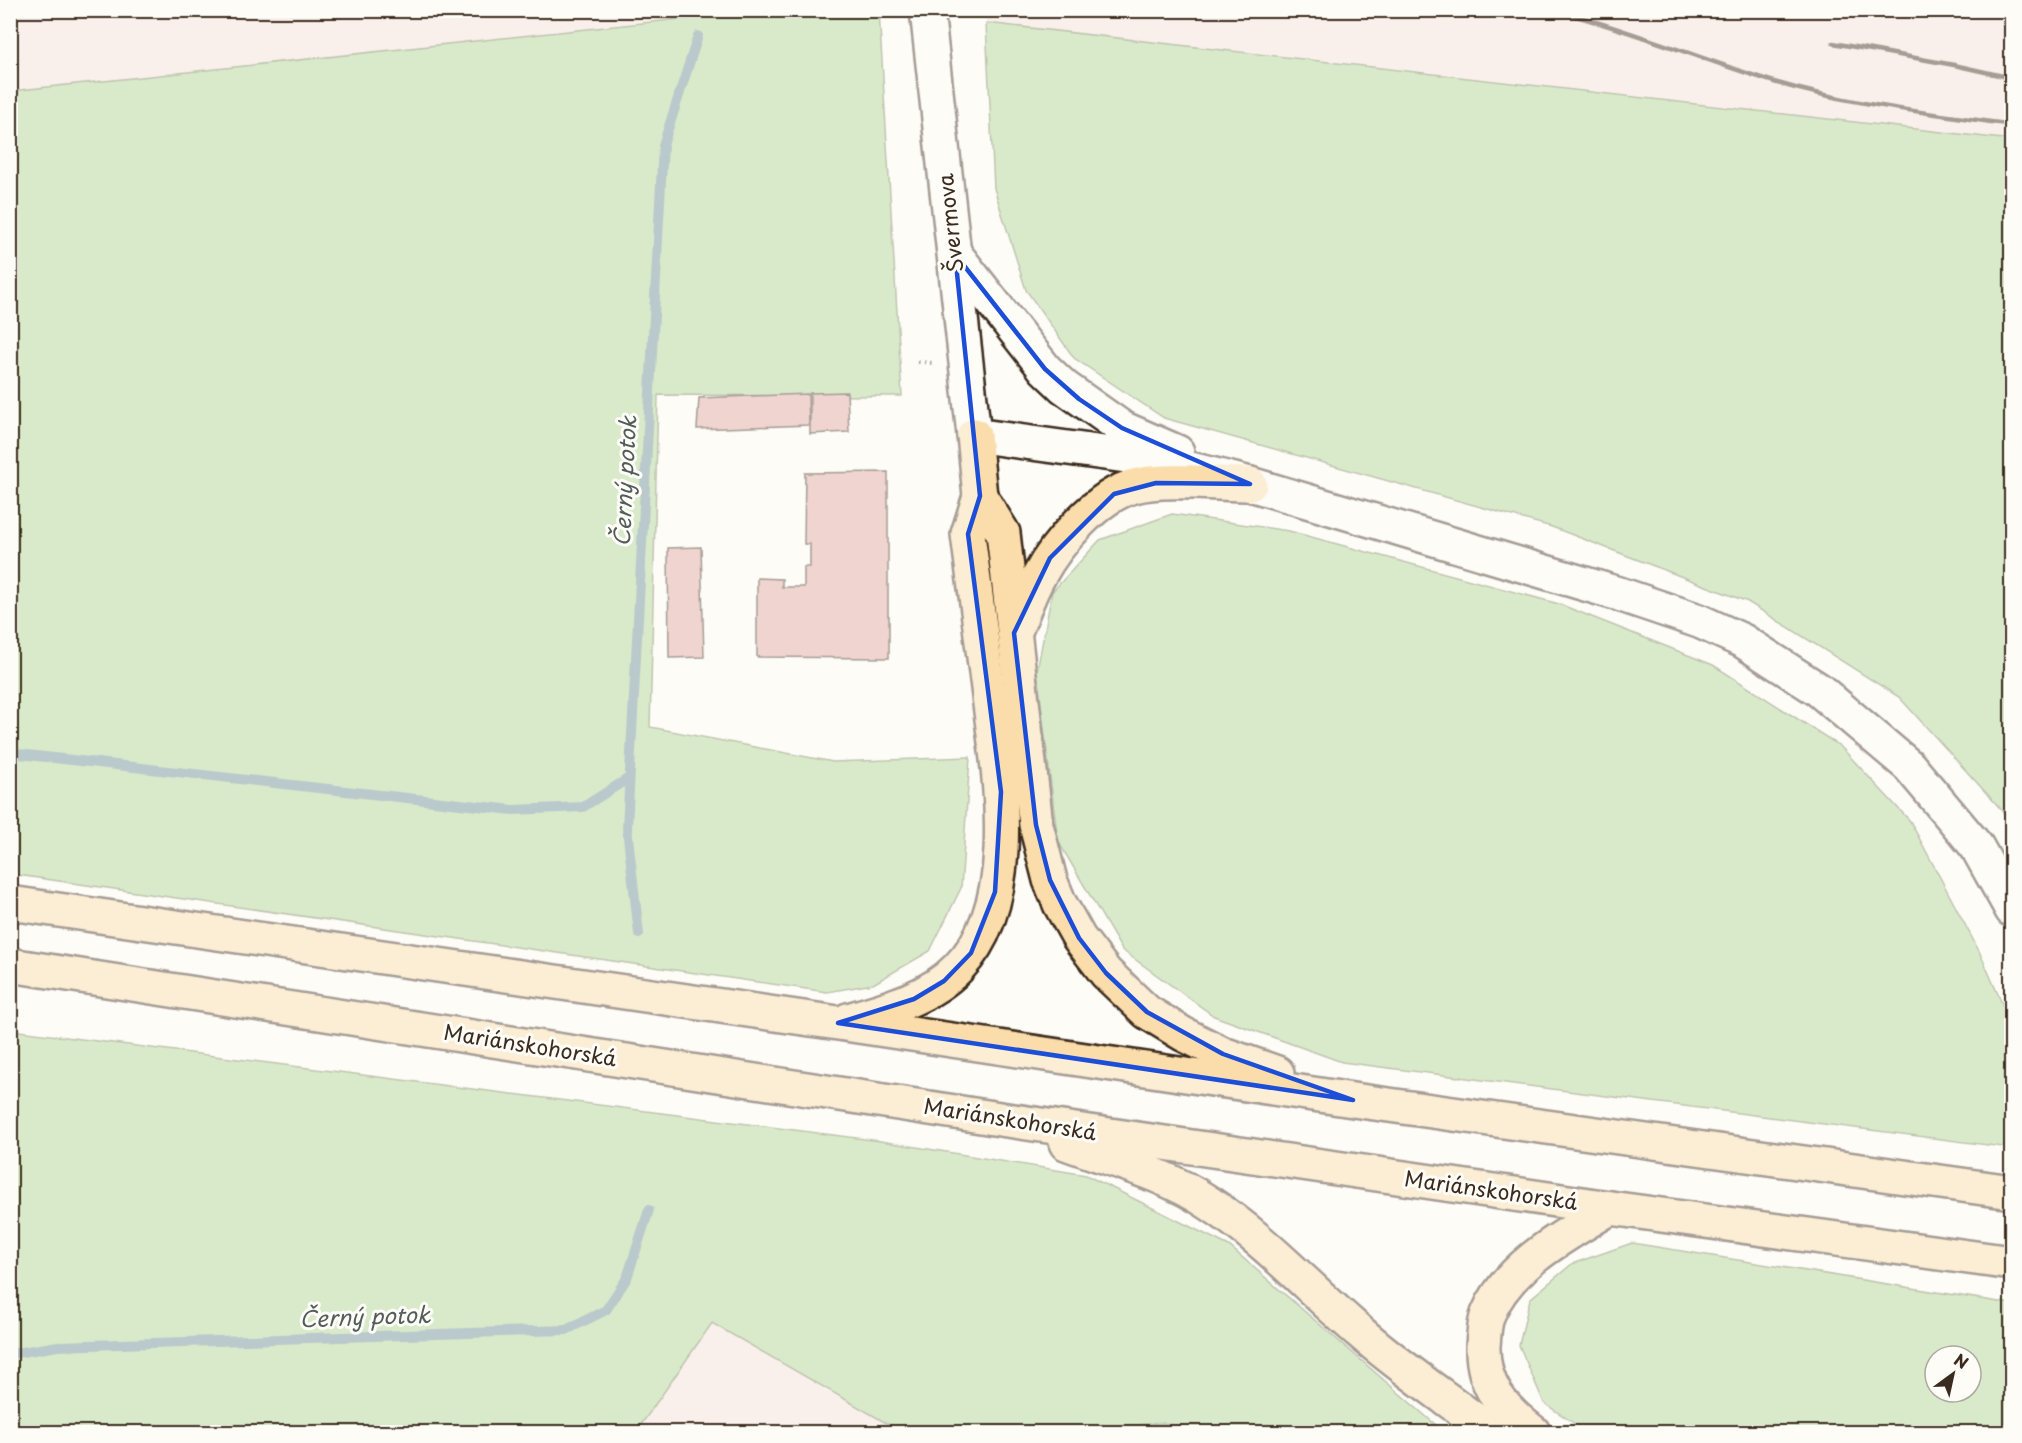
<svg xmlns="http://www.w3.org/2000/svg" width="2022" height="1443" viewBox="0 0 2022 1443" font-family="'Playpen Sans',sans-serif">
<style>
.built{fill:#f4e2dc}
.green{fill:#aed693;stroke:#748058;stroke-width:1.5;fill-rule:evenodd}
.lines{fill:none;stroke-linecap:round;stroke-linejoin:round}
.stream{stroke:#698d97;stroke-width:10}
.building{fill:#dfa59e;stroke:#3b2a1e;stroke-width:1.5}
.minor-casing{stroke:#3b2a1e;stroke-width:38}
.major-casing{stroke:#3b2a1e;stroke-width:38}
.path{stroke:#3b2a1e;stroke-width:4;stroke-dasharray:1.5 4.5;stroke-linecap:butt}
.minor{stroke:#fdfcf7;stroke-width:33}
.major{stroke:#faddab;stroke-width:33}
.rail{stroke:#3b2a1e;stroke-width:4.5}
.marked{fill:none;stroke:#1d4ed8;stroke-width:4.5;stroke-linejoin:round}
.labels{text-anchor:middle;stroke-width:6;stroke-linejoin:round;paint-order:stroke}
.street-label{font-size:21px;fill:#3b2a1e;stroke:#fdfcf7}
.water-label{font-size:22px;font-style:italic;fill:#525c5b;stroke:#fdfcf7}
</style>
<rect width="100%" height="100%" fill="#fdfcf7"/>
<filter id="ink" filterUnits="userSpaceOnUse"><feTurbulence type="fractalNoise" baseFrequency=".0167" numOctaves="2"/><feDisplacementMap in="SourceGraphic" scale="12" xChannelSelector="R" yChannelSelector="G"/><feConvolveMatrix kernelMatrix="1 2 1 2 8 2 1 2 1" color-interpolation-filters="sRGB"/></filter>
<g filter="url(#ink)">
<g class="built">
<polygon points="11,10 755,10 755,11 11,91"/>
<polygon points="987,10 2011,11 2011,140 986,23"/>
<polygon points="711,1323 902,1432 636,1432"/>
<polygon points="1164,1423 1183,1432 1028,1432"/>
</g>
<g class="green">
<polygon points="755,11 879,11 902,396 658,395 650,727 833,762 970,757 961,888 930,951 873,984 827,992 11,874 11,91"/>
<polygon points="986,23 2011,140 2011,824 1999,807 1899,697 1748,602 1552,527 1164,418 1074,358 1026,290 994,188"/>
<polygon points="1172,514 1289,531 1559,604 1713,665 1840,746 1910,821 1979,951 2011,1024 2011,1148 1342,1062 1214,1016 1122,950 1058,841 1037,671 1052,592 1100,540"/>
<polygon points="11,1030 880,1141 1086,1175 1229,1246 1444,1432 1183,1432 1164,1423 1028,1432 902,1432 712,1323 636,1432 11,1432"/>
<path d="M1632,1243L2011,1304V1432H1587L1544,1403L1519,1345L1530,1299L1572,1264ZM1935,1356H1971V1392H1935Z"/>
</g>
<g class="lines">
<g class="stream">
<polyline points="10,753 513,810 583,807 629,778"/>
<polyline points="639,934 627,828 663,145 698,36"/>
<polyline points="10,1354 58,1346 566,1330 606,1310 627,1278 649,1210"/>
</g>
</g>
<g class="building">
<polygon points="847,392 849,432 810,434 810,393"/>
<polygon points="808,394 809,425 697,429 699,398"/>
<polygon points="888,472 888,616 889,616 889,658 757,657 757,578 782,579 782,587 804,587 804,567 810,567 810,544 804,544 805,473"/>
<polygon points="701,547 704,657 669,658 668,548"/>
</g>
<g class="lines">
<g class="minor-casing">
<g id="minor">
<polyline points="927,10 974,435 1155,460 1250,484 1619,594 1699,621 1743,641 1819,690 1909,766 1977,847 2012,910"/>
<polyline points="955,254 1045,369 1064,387 1122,428 1177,452"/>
</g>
</g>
<g class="major-casing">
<g id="major">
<polyline points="980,496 1003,533 1036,825 1050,880 1060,904 1079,938 1106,973 1147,1012 1183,1034 1223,1054 1277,1073"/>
<path d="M1015,631C1023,613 1029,593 1039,576C1056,544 1098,495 1134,486C1165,478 1217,484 1250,484"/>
<polyline points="10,903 838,1023 1353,1100 2012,1192"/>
<polyline points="10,965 1000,1119 1610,1208 2012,1263"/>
<path d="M848,1020C887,1009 929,998 958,968C1024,901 998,771 988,688C981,637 975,585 968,534L980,496L974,435"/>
<path d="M1066,1143C1114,1161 1166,1174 1209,1203C1265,1239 1310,1290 1361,1333C1402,1369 1448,1399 1491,1432"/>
<path d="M1533,1432C1503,1409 1482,1386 1483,1346C1484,1335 1484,1324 1488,1314C1508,1265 1567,1234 1610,1208"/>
</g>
</g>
<polyline class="path" points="918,362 933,363"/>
<use href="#minor" class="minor"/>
<use href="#major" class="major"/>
<g class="rail">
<path d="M1553,10C1629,29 1700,59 1774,82C1851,105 1932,113 2012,125"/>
<polyline points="1833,43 1954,65 2012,78"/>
</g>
</g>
</g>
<path d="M0 0H2022V1443H0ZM955,254L1045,369L1079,399L1122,428L1250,484L1156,483L1114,494L1050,558L1014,633L1036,825L1050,880L1079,938L1106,973L1147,1012L1223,1054L1353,1100L838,1023L914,999L944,981L971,953L995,892L1001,792L968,534L980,496Z" fill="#fdfcf7" fill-opacity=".55" fill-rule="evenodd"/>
<path class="marked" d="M955,254L1045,369L1079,399L1122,428L1250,484L1156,483L1114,494L1050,558L1014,633L1036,825L1050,880L1079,938L1106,973L1147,1012L1223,1054L1353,1100L838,1023L914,999L944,981L971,953L995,892L1001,792L968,534L980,496Z"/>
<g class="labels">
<g class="street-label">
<text transform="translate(951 223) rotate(-96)" y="7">Švermova</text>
<text transform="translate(530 1046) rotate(9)" y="7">Mariánskohorská</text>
<text transform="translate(1010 1120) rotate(9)" y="7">Mariánskohorská</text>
<text transform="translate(1491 1191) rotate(8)" y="7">Mariánskohorská</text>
</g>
<g class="water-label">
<text transform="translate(625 481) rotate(-87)" y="8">Černý potok</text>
<text transform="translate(365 1317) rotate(-2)" y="8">Černý potok</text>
</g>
</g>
<rect width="2022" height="1443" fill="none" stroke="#fdfcf7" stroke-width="36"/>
<rect x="18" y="18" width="1986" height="1407" fill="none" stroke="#3b2a1e" stroke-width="2" filter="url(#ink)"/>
<g transform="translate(1953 1374) rotate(33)"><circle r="28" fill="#fdfcf7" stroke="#afa8a0" stroke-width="1.5"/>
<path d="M0-4.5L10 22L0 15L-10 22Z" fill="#3b2a1e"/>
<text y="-9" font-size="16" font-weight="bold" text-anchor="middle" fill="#3b2a1e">N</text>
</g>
</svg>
